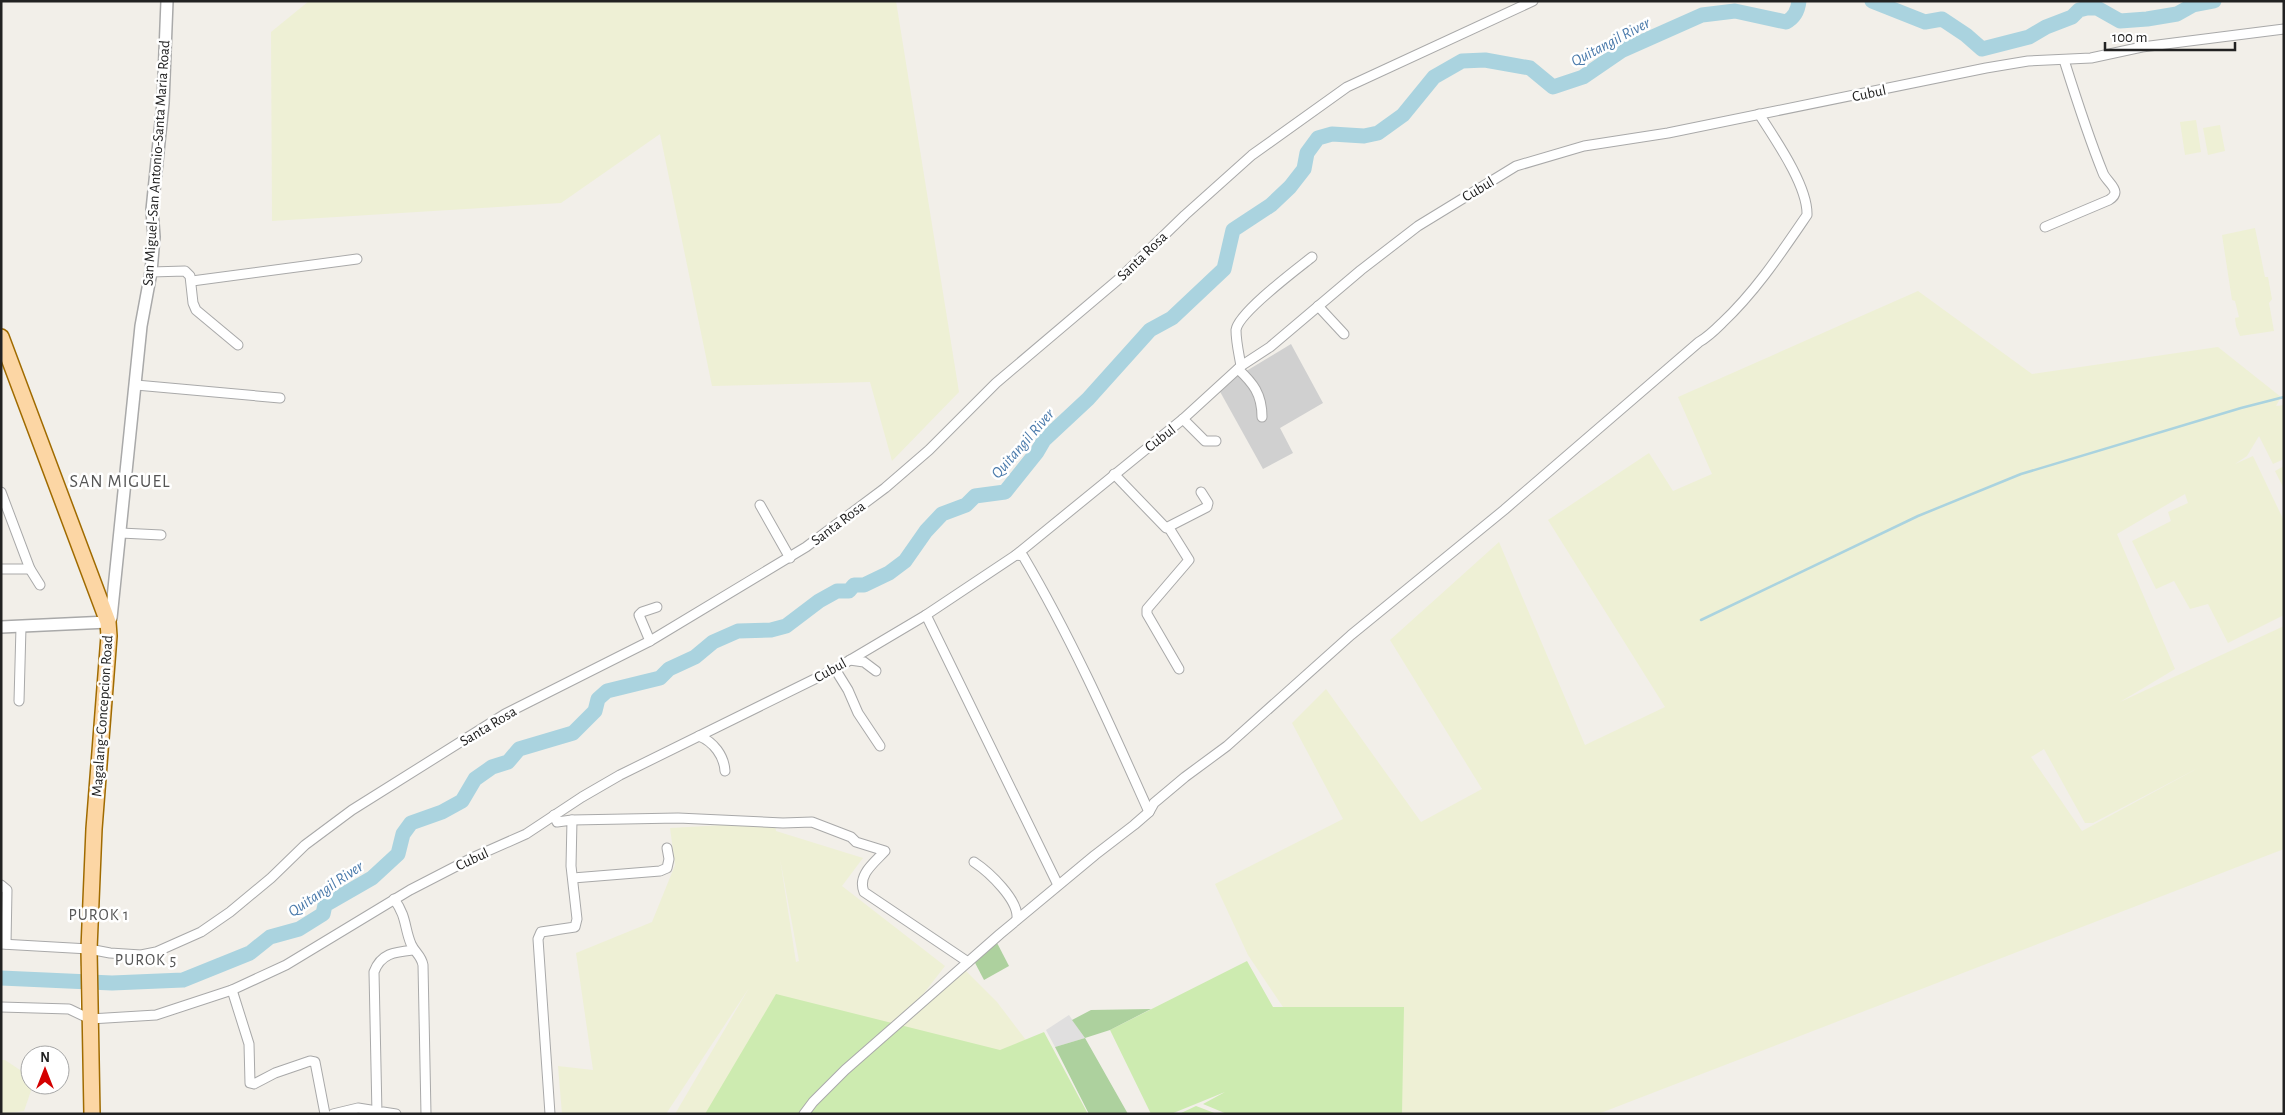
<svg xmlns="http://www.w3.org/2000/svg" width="2285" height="1115" viewBox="0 0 2285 1115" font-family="'Alegreya Sans',sans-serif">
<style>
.residential{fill:#e0dfdf}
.religious{fill:#d0d0d0}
.farmland{fill:#eef0d5;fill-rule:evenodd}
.grass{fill:#cdebb0}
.forest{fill:#add19e}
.pier{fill:#fff}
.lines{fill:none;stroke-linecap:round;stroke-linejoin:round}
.stream{stroke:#aad3df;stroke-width:2.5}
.river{stroke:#aad3df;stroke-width:15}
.minor-casing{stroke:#a9a9a9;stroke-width:11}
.tertiary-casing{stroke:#a9a9a9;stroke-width:14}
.primary-casing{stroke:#a06b00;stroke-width:18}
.minor{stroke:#fff;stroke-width:9}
.tertiary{stroke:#fff;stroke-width:11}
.primary{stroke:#fcd6a4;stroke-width:15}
.labels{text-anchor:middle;stroke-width:5;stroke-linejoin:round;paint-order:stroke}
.street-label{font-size:15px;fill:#222;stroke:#fff}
.water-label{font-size:16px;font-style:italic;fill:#4a7aab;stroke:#fff}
.neighbourhood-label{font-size:16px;letter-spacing:1px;fill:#555;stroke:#fff}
.quarter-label{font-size:18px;letter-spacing:1px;fill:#555;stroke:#fff}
</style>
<rect width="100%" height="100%" fill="#f2efe9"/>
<polygon class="residential" points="1069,1015 1085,1038 1055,1047 1046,1030"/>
<polygon class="religious" points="1291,344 1323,403 1280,428 1293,453 1263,469 1218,388"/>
<g class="farmland">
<polygon points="309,1 896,1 959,392 892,461 870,382 712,386 660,134 561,203 272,221 271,32"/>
<polygon points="2196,120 2201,152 2185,155 2180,122"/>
<polygon points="2220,125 2225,151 2208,155 2203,128"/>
<polygon points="2255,228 2265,277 2268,277 2272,299 2269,303 2274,331 2240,336 2236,326 2235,318 2239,317 2235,301 2232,300 2222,235"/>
<path d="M1918,291L2032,374L2218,347L2281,397L2276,406L2284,405V459L2273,464L2259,436L2247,456L2235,464L2253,456L2284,521V615L2228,643L2208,604L2190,609L2174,581L2156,589L2132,541L2171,521L2168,512L2188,503L2185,494L2117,534L2175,669L2120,702L2284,626V849L1598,1114H1355L1248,955L1215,884L1343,819L1292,723L1326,689L1421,822L1482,789L1390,640L1499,542L1585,745L1665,707L1548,520L1649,453L1673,491L1712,474L1678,397ZM2044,749L2085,823H2093L2200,767L2082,831L2031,757Z"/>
<polygon points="2284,466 2284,489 2275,471"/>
<path d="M775,822L776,831L863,858L842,886L945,966L914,1006L962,967L997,1002L1082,1114H675L749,988L666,1114H562L558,1066L593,1070L576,953L652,922L675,865L670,828ZM780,859L799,961L796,962Z"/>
<polygon points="1,1060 5,1060 26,1074 30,1085 33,1085 24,1111 1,1114"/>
</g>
<g class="grass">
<polygon points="1247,961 1273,1007 1404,1007 1402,1114 1227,1114 1203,1104 1225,1092 1171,1114 1151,1114 1110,1030"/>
<polygon points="776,994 1000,1050 1044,1032 1088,1114 705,1114"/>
<polygon points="1196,1106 1217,1114 1179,1114"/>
</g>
<g class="forest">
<polygon points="995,939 1009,966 984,980 973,959"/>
<polygon points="1151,1009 1110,1030 1085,1038 1128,1114 1089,1114 1055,1047 1085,1038 1072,1020 1091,1010"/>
</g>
<rect class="pier" x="80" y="966" width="18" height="43"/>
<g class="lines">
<polyline class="stream" points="1701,620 1918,516 2021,474 2241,408 2284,397"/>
<g class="river">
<polyline points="1872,1 1925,22 1942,19 1966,35 1982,49 2029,37 2046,27 2072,17 2079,10 2087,8 2097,8 2120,21 2147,19 2177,14 2193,5 2214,1"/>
<path d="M1,978L112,983L183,980L250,953L270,937L299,929L323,914L325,905L372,878L398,854L403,834L411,823L442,812L462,801L475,779L492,767L508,762L519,749L573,733L595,711L598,699L607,691L660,678L669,669L695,657L713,642L738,631L771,630L786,626L819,601L837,591H849L854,585H864L889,573L905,561L926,531L942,514L966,505L975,496L1005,492L1037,452L1044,440L1088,399L1150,330L1172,318L1224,269L1233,230L1271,205L1290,187L1304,169L1307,153L1318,138L1332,134L1364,136L1378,133L1403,115L1434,77L1462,61L1485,60L1530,68L1553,87L1583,77L1621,51L1702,15L1735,11L1786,22C1794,18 1798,10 1799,1"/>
</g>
<g class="minor-casing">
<g id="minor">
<path d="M2045,227L2109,200C2112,198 2115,196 2115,192C2115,186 2105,179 2103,173C2088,136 2076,98 2064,60"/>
<polyline points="151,272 185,271 190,276 193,303 196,310 238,345"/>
<polyline points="192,281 357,259"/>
<polyline points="1318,306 1344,334"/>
<path d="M1241,366C1239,354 1236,342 1236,330C1238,313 1297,269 1312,257"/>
<path d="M1238,369C1253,383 1262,394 1262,417"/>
<polyline points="136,385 280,398"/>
<polyline points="1183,419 1205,441 1216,441"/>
<polyline points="1114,474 1166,528 1207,507 1208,503 1201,492"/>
<polyline points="1,492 30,569 40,585"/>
<polyline points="760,505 790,558"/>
<polyline points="1169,528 1189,560 1147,609 1147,614 1179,669"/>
<polyline points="121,533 161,535"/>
<path d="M1016,555L1023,556C1072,639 1110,725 1149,812"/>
<polyline points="1,569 30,569"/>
<polyline points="926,615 1058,885"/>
<polyline points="650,641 639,615 642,612 657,607"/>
<polyline points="850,660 864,662 876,671"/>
<polyline points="835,669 848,690 858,713 880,746"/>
<polyline points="19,701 21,627"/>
<path d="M699,736C714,742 724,756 725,771"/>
<path d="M572,820L678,818L783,823L812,822L851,837L856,842L885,851C874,863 857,875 864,892L968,962"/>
<path d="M974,862C989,872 1019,900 1017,919"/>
<polyline points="573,878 660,871 667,868 669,859 667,848"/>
<polyline points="1,885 7,890 6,944"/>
<path d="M394,899C407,917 404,927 411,944C415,953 421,955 423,965L426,1114"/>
<polyline points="1,944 89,949 110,953 141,955 156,952 201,932 230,912 271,878 305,845 352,810 505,714 650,641 806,547 885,488 929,450 996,383 1120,278 1185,215 1252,155 1347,87 1533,1"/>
<polyline points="232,990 249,1044 250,1083 254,1084 275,1073 310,1061 315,1062 325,1114"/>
<polyline points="1,1007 69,1009 90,1019 156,1015 232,990 286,965 410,890 474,857 526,834 582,797 620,775 835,669 926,615 1016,555 1183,419 1241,366 1270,347 1361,270 1418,226 1516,166 1584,146 1668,133 1986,68 2028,61 2091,58 2142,47 2284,29"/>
<polyline points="333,1114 358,1108 377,1111"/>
<path d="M377,1114L374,972C381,953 395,952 414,950"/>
<polyline points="381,1114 383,1112 396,1114"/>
<polyline points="550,1114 538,939 541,932 575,927 577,919 571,866 572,820 557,822 554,815"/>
<path d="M804,1114L813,1102L845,1070L1000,934L1095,855L1134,825L1149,812L1154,803L1185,777L1227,746L1351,635L1504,510L1699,342C1708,337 1715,330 1722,323C1756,291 1781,253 1807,215C1808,186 1775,139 1759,114"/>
</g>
</g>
<g class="tertiary-casing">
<polyline id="tertiary" points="1,627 108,622 111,618 141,326 151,272 154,237 152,210 163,103 167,1"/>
</g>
<g class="primary-casing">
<polyline id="primary" points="1,337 108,622 109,636 94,829 89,949 92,1114"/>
</g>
<use href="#minor" class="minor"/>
<use href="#tertiary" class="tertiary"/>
<use href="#primary" class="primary"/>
</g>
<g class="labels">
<g class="street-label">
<text transform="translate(1869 93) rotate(-12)" y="5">Cubul</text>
<text transform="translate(156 163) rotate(-86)" y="5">San Miguel-San Antonio-Santa Maria Road</text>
<text transform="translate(1478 189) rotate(-31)" y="5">Cubul</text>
<text transform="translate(1142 256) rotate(-44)" y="5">Santa Rosa</text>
<text transform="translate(1160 438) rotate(-38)" y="5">Cubul</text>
<text transform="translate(838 523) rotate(-37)" y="5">Santa Rosa</text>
<text transform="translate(830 670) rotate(-29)" y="5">Cubul</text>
<text transform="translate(102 716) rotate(-86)" y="5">Magalang-Concepcion Road</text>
<text transform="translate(488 726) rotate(-31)" y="5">Santa Rosa</text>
<text transform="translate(472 859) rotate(-25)" y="5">Cubul</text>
</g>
<g class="water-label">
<text transform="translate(1610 41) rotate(-28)" y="6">Quitangil River</text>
<text transform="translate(1022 443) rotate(-49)" y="6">Quitangil River</text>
<text transform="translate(325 888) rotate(-34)" y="6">Quitangil River</text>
</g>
<g class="neighbourhood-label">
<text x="99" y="920">PUROK 1</text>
<text x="146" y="965">PUROK 5</text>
</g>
<g class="quarter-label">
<text x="120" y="487">SAN MIGUEL</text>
</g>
</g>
<rect width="2285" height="1115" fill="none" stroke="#222222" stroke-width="5"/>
<g transform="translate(45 1070)"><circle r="24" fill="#ffffff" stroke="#a7a7a7"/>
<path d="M0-4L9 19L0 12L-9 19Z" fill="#d40000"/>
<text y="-8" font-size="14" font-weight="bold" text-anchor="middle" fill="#222222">N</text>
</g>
<path d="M2105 42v8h130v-8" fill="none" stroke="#222222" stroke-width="2.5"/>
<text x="2112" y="42" font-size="15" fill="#222222" stroke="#ffffff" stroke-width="4" paint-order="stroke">100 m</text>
</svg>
